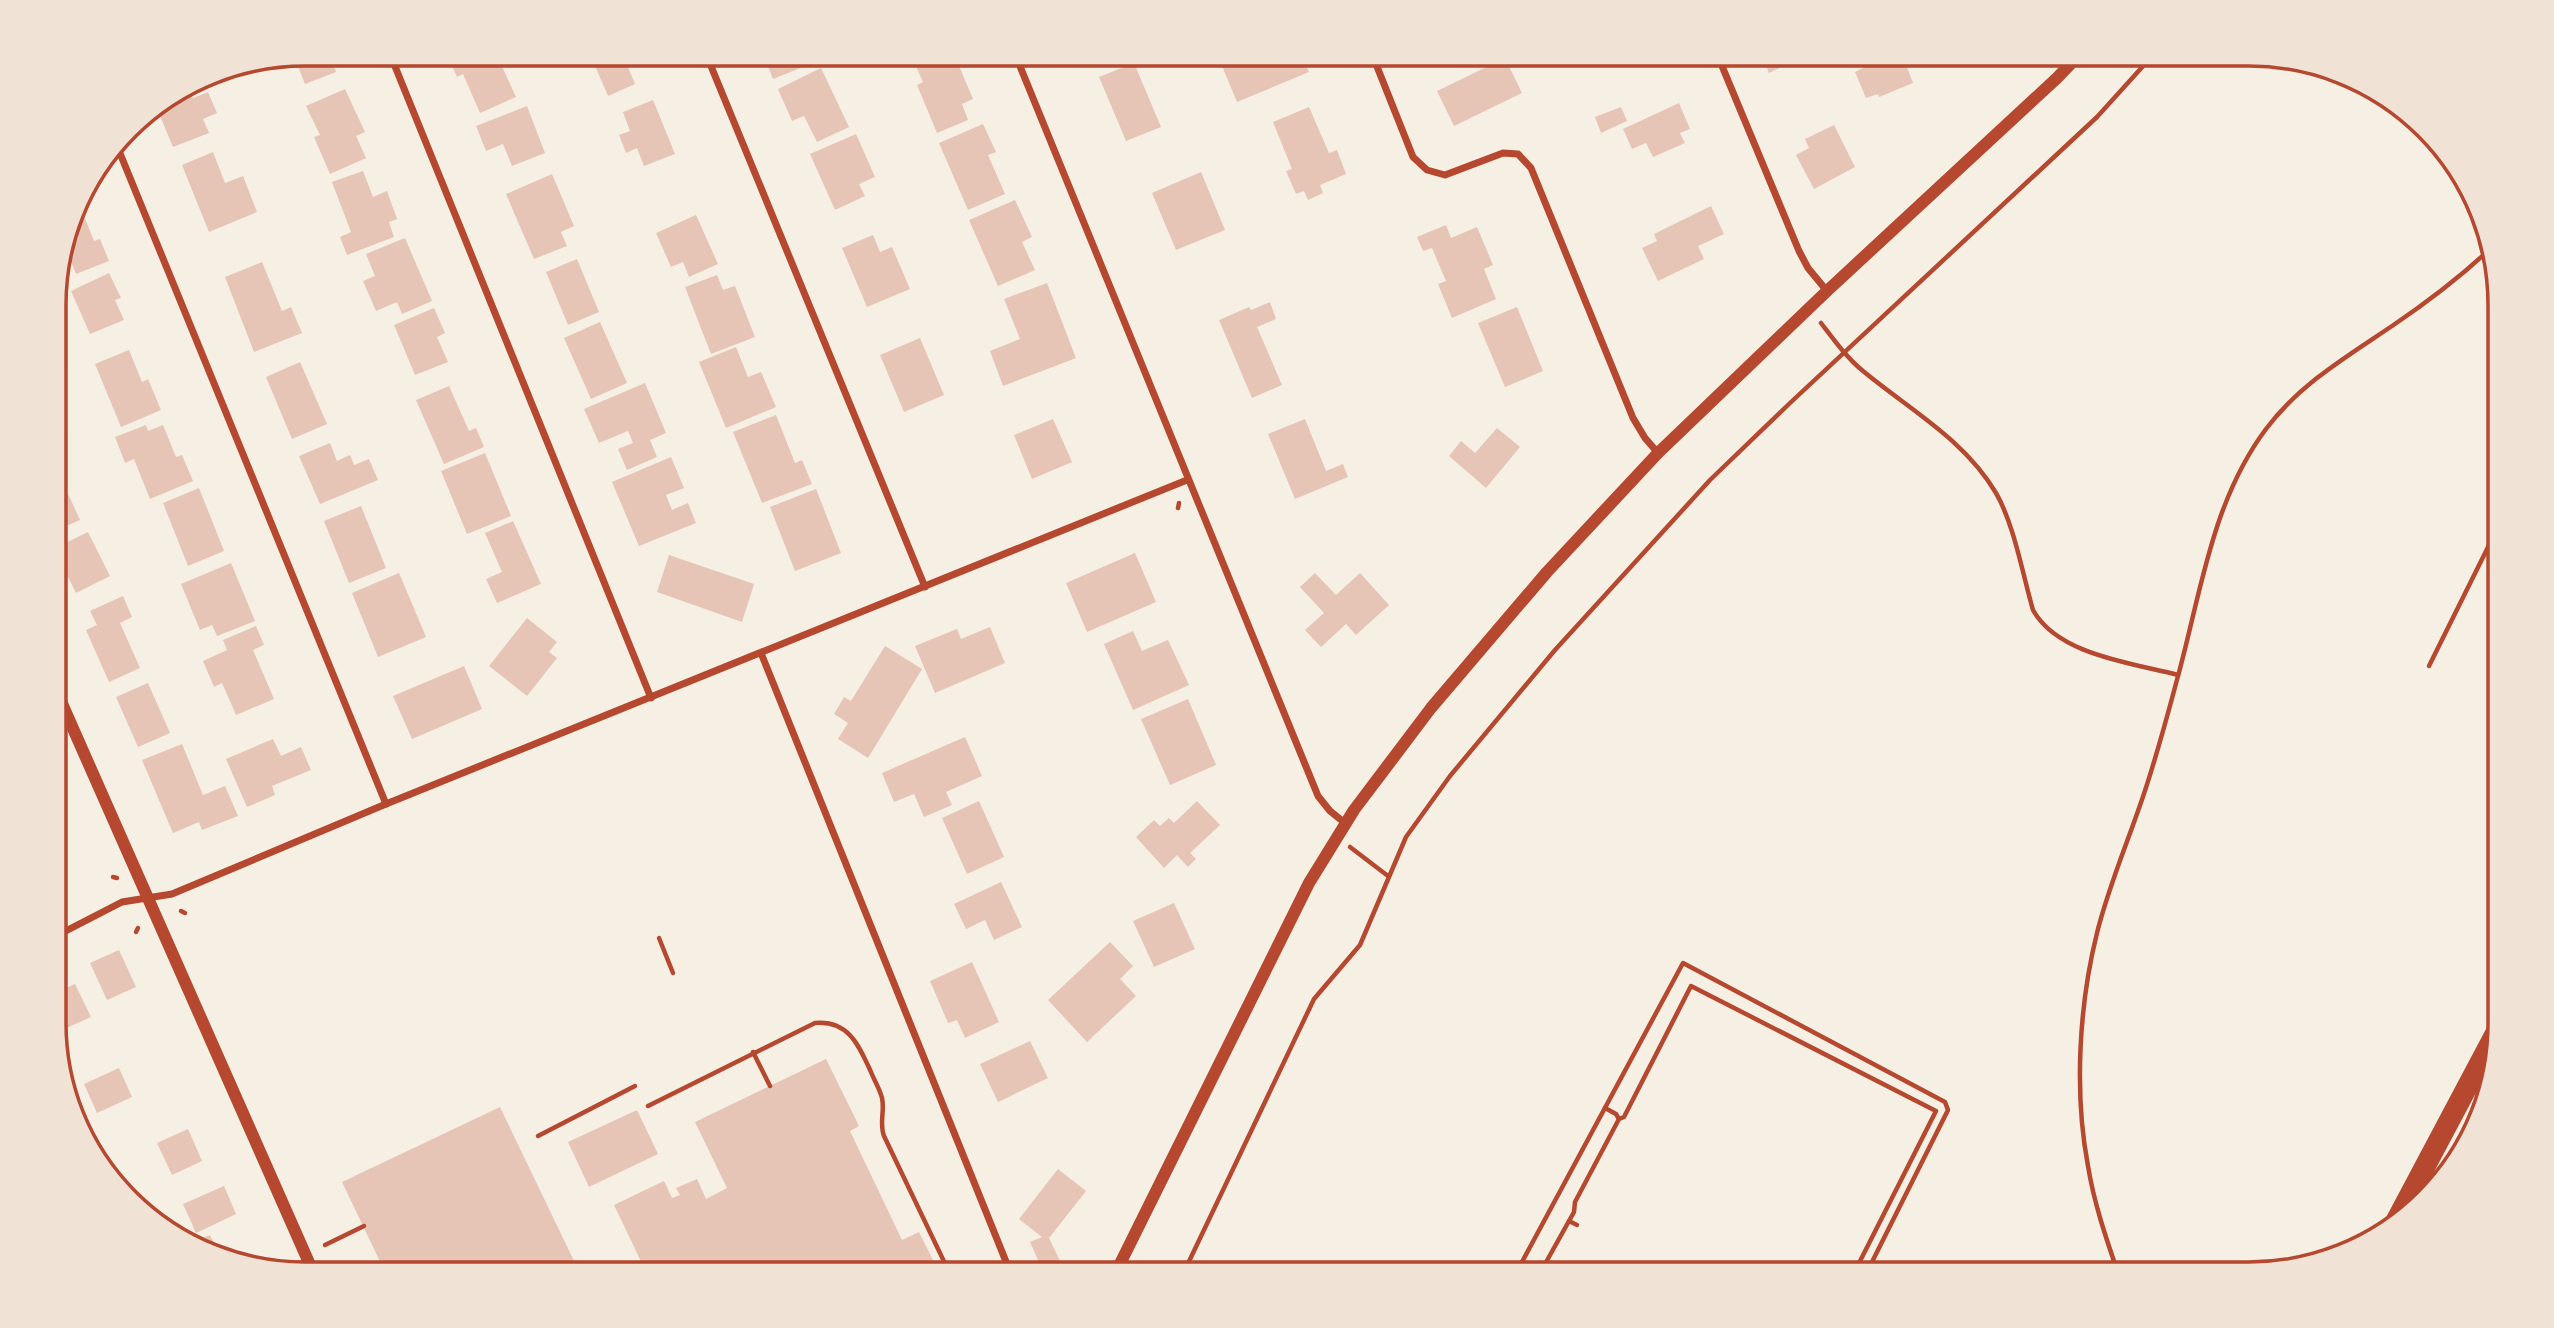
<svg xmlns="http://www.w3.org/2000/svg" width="2554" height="1328" viewBox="0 0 2554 1328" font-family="Commissioner,sans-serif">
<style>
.building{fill:#e6c5b7}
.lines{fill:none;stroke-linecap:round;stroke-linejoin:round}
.path{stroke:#b5482f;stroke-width:4.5}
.minor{stroke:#b5482f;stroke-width:7}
.tertiary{stroke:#b5482f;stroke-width:12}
.motorway{stroke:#b5482f;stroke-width:21}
.rim{fill:none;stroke:#b5482f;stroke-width:3.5}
</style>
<rect width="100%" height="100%" fill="#f6efe4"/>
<g class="building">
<polygon points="306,54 329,54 336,72 305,84 294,56"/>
<polygon points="447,54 512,54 513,56 500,62 516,97 480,113 463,74 457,77"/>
<polygon points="590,54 633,54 637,63 628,67 635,84 608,96"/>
<polygon points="763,54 804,54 808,65 773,79"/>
<polygon points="932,54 954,54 973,99 962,104 968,120 937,133 917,85 923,82 914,62"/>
<polygon points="1087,54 1104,54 1089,60"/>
<polygon points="1217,54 1301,54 1309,72 1237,102"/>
<polygon points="1422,54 1450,54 1426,64"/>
<polygon points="1761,54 1808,54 1769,73"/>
<polygon points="1879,54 1902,54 1913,83 1879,97 1878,94 1866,98 1855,72 1881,59"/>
<polygon points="1505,58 1522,93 1454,126 1437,91"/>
<polygon points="1134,63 1161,127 1126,141 1099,77"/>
<polygon points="821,68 849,127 817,142 804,116 792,121 778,89"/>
<polygon points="188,87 193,98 208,92 217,113 203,119 209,133 173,147 156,106"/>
<polygon points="345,89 365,132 356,136 366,158 330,174 314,137 320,135 306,106"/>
<polygon points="653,100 675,154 644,166 637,148 626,153 619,135 630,131 623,112"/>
<polygon points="1679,103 1690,129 1680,133 1685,143 1653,157 1646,143 1632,149 1623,129"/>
<polygon points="527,106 545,153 512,166 503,144 486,151 476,126"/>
<polygon points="1309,107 1329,153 1337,150 1346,174 1320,185 1323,193 1308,200 1304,191 1296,194 1286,171 1292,169 1273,122"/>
<polygon points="1621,107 1627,121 1601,133 1595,117"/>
<polygon points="983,124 996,152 988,155 1005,194 968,210 939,143"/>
<polygon points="1834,125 1855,167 1814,189 1796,155 1809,148 1805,139"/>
<polygon points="856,134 875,177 859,184 865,196 835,210 810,154"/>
<polygon points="213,152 225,183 243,176 257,212 209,232 182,165"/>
<polygon points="363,171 373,197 387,191 397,219 389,222 394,237 347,255 340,237 351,232 332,182"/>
<polygon points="1201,172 1225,230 1176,250 1152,193"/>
<polygon points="552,174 574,226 561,232 567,246 534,259 506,194"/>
<polygon points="1015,200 1032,237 1022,242 1035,270 998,286 969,220"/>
<polygon points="78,201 94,241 100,239 109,261 76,274 70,259 62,262"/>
<polygon points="1711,206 1724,234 1698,246 1704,259 1658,281 1642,248 1657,241 1654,234"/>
<polygon points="696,215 718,264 689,277 683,262 671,267 656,233"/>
<polygon points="1446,225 1451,238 1477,227 1493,265 1484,269 1496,299 1452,318 1438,284 1446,281 1432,248 1423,251 1417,237"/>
<polygon points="873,235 880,252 892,247 910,289 867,307 842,248"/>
<polygon points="405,238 432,301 402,314 397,302 376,311 363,281 375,276 366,254"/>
<polygon points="577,259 599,312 568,325 546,272"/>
<polygon points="262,262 282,311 291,307 302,333 254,352 225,277"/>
<polygon points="109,273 121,298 115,300 124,320 90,334 71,291"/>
<polygon points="717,275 723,290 735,286 755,337 711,354 685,287"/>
<polygon points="1047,283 1076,358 1003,386 990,351 1020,339 1004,299"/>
<polygon points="1270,302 1276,319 1257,327 1282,385 1252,398 1219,320 1249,307 1251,310"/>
<polygon points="1517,307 1543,371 1505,387 1478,323"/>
<polygon points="434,308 445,333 437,337 448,362 415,375 394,325"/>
<polygon points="600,322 627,383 591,399 564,338"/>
<polygon points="920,338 944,395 904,412 880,355"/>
<polygon points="736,347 748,377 761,372 776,407 726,428 699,362"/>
<polygon points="129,350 142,382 148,379 161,410 121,427 95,364"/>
<polygon points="300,362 327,424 292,439 266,377"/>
<polygon points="645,383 666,433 650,440 657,457 627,470 618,449 633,443 628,431 599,443 584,409"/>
<polygon points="449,386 469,431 476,428 484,447 444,464 416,400"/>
<polygon points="776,415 795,463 802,460 812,484 762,503 733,432"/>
<polygon points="1053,419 1072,462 1032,479 1014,435"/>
<polygon points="1305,419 1326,471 1343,464 1348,477 1295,499 1268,434"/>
<polygon points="146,425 148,431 163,425 176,457 182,455 193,481 150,499 134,459 125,463 115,437"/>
<polygon points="1497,428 1520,447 1486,488 1449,456 1461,441 1475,453"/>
<polygon points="330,443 337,461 350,455 354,465 369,459 378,480 320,504 299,456"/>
<polygon points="485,453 511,516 467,534 441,471"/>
<polygon points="671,457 684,488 666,495 672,510 688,503 696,523 639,546 612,482"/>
<polygon points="59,474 80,520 55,531 55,476"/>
<polygon points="199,488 224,551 188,566 163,503"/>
<polygon points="816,489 841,553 795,571 770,507"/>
<polygon points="361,506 386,568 349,583 324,521"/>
<polygon points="513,521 541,584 497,603 486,579 502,572 485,533"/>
<polygon points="88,532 110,576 76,593 65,571 57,575 55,571 55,548"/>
<polygon points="1135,553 1156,602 1087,632 1066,583"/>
<polygon points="669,555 754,584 742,622 657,592"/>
<polygon points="231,563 255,621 217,636 212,625 200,630 181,584"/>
<polygon points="399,573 426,637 378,657 352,593"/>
<polygon points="1315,573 1336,595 1360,573 1389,605 1356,635 1346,624 1321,647 1305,630 1324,613 1300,587"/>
<polygon points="123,596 132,617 120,623 140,668 109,682 86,630 97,625 90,611"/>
<polygon points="527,618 557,642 549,652 557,658 527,696 489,666"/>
<polygon points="256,626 264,645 253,650 274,699 236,715 222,683 214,687 203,661 227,650 223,640"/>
<polygon points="990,627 1005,663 935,693 915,646 957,629 961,639"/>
<polygon points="1133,631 1142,651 1168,640 1189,685 1133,710 1104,644"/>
<polygon points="885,646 922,669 868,758 838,739 848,723 834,714 844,697 851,701"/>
<polygon points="464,666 482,709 412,739 393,696"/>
<polygon points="148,683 170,733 138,747 116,697"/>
<polygon points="1188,699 1216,765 1170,785 1141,719"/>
<polygon points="965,737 982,776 946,792 952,805 924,817 914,794 894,802 882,773"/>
<polygon points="273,739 281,756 301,747 311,770 272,786 275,795 247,807 226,759"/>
<polygon points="182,744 203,795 225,786 238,816 202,830 199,822 173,833 142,760"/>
<polygon points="979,801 1004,857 967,874 942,818"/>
<polygon points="1197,801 1220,825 1190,853 1196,859 1188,867 1177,855 1164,868 1136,837 1154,820 1160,826 1169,818 1174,823"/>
<polygon points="1001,882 1022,927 994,940 985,920 966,929 954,904"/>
<polygon points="1174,903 1195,949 1154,967 1133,921"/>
<polygon points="1110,942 1133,966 1120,979 1136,996 1087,1042 1048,1000"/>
<polygon points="119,950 136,987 107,1000 90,963"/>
<polygon points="972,962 999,1022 965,1038 957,1020 948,1023 930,981"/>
<polygon points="75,984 91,1017 62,1030 56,1019 56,993"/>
<polygon points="1030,1041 1048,1078 998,1102 980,1064"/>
<polygon points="826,1059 859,1126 850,1131 902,1240 919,1232 940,1274 647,1274 614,1205 664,1181 672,1198 680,1195 676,1188 697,1179 706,1199 727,1188 695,1122"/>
<polygon points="119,1068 132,1097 97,1113 84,1084"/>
<polygon points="500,1107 575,1263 552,1274 386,1274 342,1182"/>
<polygon points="637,1110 658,1154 589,1187 568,1142"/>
<polygon points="188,1129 202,1161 172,1175 157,1143"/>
<polygon points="1058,1169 1086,1191 1049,1238 1060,1261 1042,1269 1030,1242 1042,1237 1019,1219"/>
<polygon points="224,1186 236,1214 196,1233 183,1204"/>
<polygon points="210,1235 219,1253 194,1248 190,1244"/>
</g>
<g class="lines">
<g class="path">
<path d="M1821,323C1834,340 1847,358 1863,371C1910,410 1964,439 1996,493C2014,524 2023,576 2033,610C2058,655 2132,663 2178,675"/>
<polyline points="1178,508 1179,503"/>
<polyline points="2487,550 2498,557"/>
<polyline points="2429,666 2498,527"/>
<polyline points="1350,847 1388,876"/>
<polyline points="113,877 117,878"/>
<polyline points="181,911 185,913"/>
<polyline points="136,932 138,928"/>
<polyline points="659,938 673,973"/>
<polyline points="753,1052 770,1086"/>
<path d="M648,1106L815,1023C849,1020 859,1046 871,1072C874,1080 880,1089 882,1098C885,1111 879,1123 884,1136L950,1274"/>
<polyline points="1605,1108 1616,1114 1619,1119"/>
<polyline points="538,1136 635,1086"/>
<polyline points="1569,1221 1577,1225"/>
<polyline points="325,1245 364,1226"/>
<polyline points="1516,1273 1683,963 1945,1102 1948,1110 1872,1262 1876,1273"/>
<polyline points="1540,1273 1574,1212 1575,1202 1619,1119 1624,1117 1691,986 1936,1111 1854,1273"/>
<polyline points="1866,1273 1871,1263"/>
<path d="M2118,1273C2106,1238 2094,1203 2088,1166C2074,1093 2079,1005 2097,933C2107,892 2124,851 2138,811C2154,767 2166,721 2178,676C2201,592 2212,501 2266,429C2300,384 2346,357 2392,326C2426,303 2459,278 2489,250"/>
<polyline points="1183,1274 1314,999 1360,945 1406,837 1450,776 1555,650 1710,480 1790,403 2097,117 2154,54"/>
</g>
<g class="minor">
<polyline points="390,54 651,698"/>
<polyline points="706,54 925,587"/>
<polyline points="1015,54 1318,796 1330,811 1345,823"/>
<polyline points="1372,54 1413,157 1427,170 1445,175 1503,153 1518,154 1531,168 1633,418 1645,438 1658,453"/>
<polyline points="1717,54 1799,251 1808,268 1827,291"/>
<polyline points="2059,54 2071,65"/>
<polyline points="117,146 386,804"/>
<polyline points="761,653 1011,1274"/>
<polyline points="56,936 122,902 172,894 386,804 1187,480"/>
</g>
<g class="tertiary">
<polyline points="56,690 314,1274"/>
<polyline points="1115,1274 1309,883 1354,810 1431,708 1547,572 1658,453 1827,291 2057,78 2080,54"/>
</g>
<polyline class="motorway" points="2395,1223 2499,1027"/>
</g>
<path d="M0 0H2554V1328H0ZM305 66H2249A239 239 0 0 1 2488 305V1023A239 239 0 0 1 2249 1262H305A239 239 0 0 1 66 1023V305A239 239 0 0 1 305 66Z" fill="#f1e2d6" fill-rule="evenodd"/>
<path class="rim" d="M305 66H2249A239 239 0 0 1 2488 305V1023A239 239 0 0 1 2249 1262H305A239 239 0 0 1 66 1023V305A239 239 0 0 1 305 66Z"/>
</svg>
